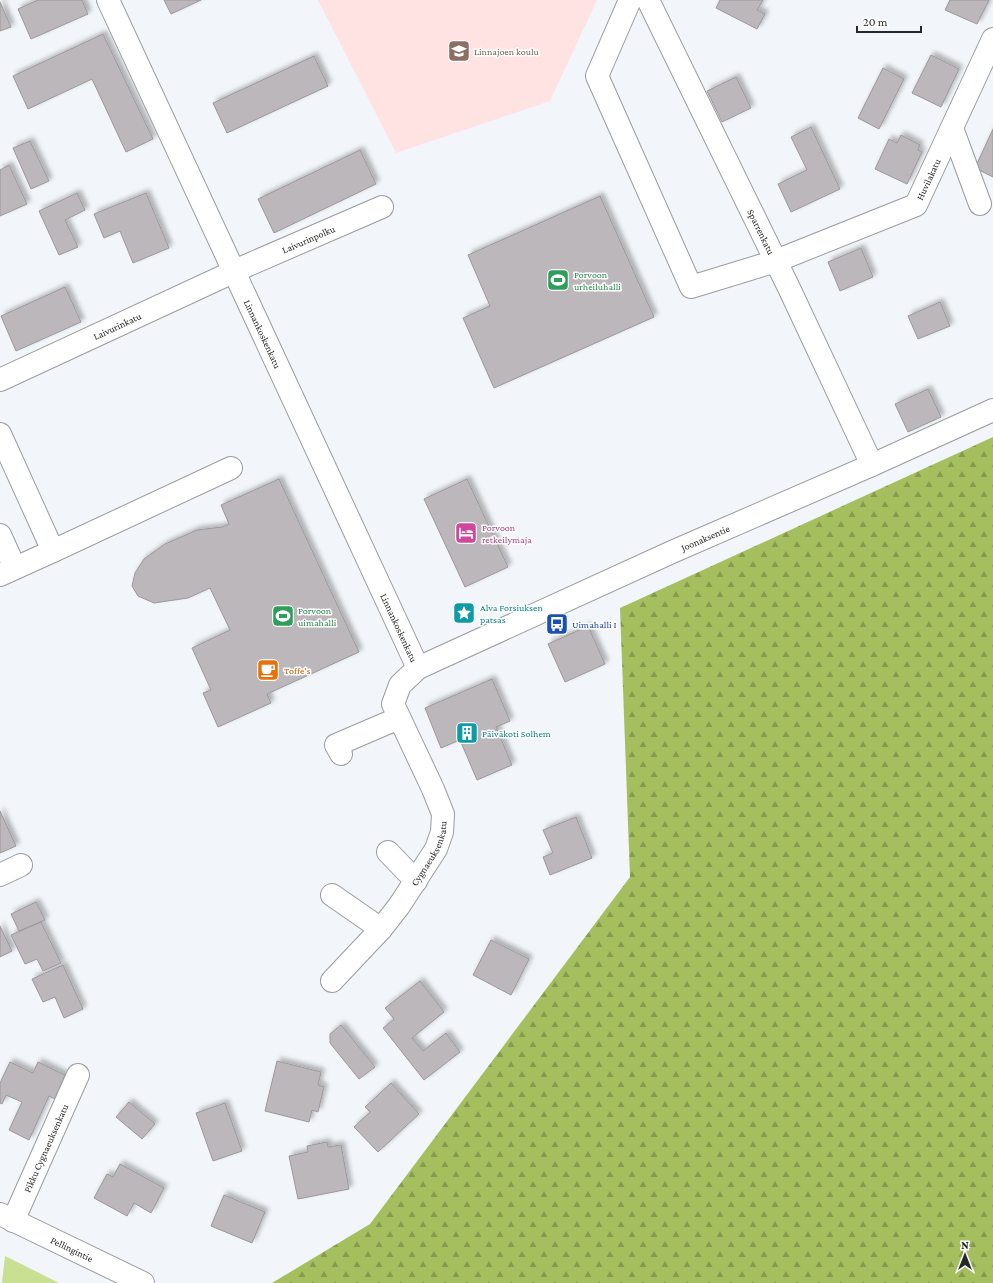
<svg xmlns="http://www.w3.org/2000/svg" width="993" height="1283" viewBox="0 0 993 1283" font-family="'Crimson Pro',serif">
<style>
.education{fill:#ffe3e3}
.grass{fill:#c9df91}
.forest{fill:url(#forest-firs)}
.building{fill:#bbb7bb;stroke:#9b979a;filter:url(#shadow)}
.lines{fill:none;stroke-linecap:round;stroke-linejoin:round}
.minor-casing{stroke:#999ca0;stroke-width:24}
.minor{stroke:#fff;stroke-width:22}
.labels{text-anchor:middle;stroke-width:3;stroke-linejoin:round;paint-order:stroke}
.education-label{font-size:10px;fill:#785e54;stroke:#fff;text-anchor:start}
.street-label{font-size:10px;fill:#272829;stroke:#fff}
.leisure-label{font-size:10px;fill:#27864d;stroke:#fff;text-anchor:start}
.hotel-label{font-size:10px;fill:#b23c85;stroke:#fff;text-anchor:start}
.culture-label{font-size:10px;fill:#0d838f;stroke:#fff;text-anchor:start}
.transit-label{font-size:10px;fill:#164399;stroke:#fff;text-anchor:start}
.food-label{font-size:10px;fill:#c56008;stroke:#fff;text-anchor:start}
</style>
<defs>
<pattern id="forest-firs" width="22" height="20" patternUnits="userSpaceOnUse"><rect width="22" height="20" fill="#a6bf5e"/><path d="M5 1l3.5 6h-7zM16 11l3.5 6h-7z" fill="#879b4e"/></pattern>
<filter id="shadow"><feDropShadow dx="3.5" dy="-3.5" stdDeviation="2" flood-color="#0004"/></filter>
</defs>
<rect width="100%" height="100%" fill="#f2f5f9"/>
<polygon class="education" points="318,0 597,0 550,101 396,153"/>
<polygon class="grass" points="5,1256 59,1283 2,1283"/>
<polygon class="forest" points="993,437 993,1283 272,1283 370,1224 630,877 620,608"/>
<g class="building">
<polygon points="38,0 82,0 88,14 31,39 18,9"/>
<polygon points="164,0 201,0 171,14"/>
<polygon points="720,0 763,0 757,10 765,14 757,29 716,8"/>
<polygon points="950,0 989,0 977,24 945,10"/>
<polygon points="0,2 11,27 0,31"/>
<polygon points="103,34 153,139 126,152 92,79 28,109 13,76"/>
<polygon points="931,55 959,69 941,107 912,93"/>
<polygon points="314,56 328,86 227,133 213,103"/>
<polygon points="883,68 904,79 879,129 858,118"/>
<polygon points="736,77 751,108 722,122 707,91"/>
<polygon points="811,127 840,189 791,212 778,184 807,170 791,137"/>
<polygon points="993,129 993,177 975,168"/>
<polygon points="901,135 920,145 918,150 922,152 907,184 875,169 889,139 897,143"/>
<polygon points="30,141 49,181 31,189 13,148"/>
<polygon points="360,150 376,184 274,233 258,199"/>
<polygon points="9,165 27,204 0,216 0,170"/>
<polygon points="77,193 85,210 65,220 78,247 59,255 39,211"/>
<polygon points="146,193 169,248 133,263 120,231 104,238 94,214"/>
<polygon points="600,196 654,317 494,388 463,318 490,306 468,255"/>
<polygon points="861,248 873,277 840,291 828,262"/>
<polygon points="65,287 81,322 16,351 1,316"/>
<polygon points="940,302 950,326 918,339 908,316"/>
<polygon points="928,389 941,417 908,432 895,404"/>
<polygon points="279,479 359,652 267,694 271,703 218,727 203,693 211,690 192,648 230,630 210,588 188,598 154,603 138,596 132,586 135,573 144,559 165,544 197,530 222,527 229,524 221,505"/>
<polygon points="467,479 508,567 465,587 424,499"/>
<polygon points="588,626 605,664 565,682 548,644"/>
<polygon points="492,679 510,721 496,727 512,765 477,780 460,740 441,748 425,708"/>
<polygon points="0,811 16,846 0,853"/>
<polygon points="576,817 592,858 550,875 543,857 553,853 543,830"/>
<polygon points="36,902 45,920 19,931 11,914"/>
<polygon points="41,922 61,963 43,971 37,959 25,964 11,935"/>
<polygon points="0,926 12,951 0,957"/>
<polygon points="491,940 529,959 511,995 473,975"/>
<polygon points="63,965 83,1009 64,1018 55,997 43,1002 32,979"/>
<polygon points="420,981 444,1012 412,1038 423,1051 446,1033 460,1052 424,1080 383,1028 394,1019 385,1008"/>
<polygon points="341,1025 375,1067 359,1079 330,1043 330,1034"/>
<polygon points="277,1061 321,1072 318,1085 324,1087 318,1112 312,1110 309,1122 265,1111"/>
<polygon points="10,1062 33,1073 38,1062 65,1075 55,1099 49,1096 29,1140 9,1130 22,1102 6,1095 2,1104 0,1103 0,1083"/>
<polygon points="391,1083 419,1114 378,1152 354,1127 370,1112 365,1107"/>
<polygon points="129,1102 155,1124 142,1139 116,1117"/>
<polygon points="225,1103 242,1151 213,1161 196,1113"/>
<polygon points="327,1142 328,1147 341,1145 349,1189 298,1199 289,1156 308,1152 307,1146"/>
<polygon points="120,1164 164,1188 151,1213 134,1203 127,1216 94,1198 107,1174 113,1177"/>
<polygon points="224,1195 265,1212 252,1243 211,1226"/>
</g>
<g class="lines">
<g class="minor-casing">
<g id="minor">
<path id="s1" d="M108,0L418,668"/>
<path id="s2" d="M630,0L597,76L691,287L776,261L916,205L993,39"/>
<path id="s3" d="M648,0L789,288L872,465"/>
<polyline points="952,128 980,204"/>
<path id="s4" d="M0,380L248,265L382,207"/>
<polyline points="0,434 53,551 0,575"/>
<polyline points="0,535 15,568"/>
<polyline points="53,551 231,468"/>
<polyline points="341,754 336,745 399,718"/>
<polyline points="388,852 416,881"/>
<polyline points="0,875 21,865"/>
<polyline points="332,895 381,929"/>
<path id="s5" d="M332,981L381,929L399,906L436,849L442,832L443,814L433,789L393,704L400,685L418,668L672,552L872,465L993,410"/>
<path id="s6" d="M0,1214L143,1283"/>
<path id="s7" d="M13,1221L78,1075"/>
</g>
</g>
<use href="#minor" class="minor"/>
</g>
<defs>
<g id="school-square" transform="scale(1.15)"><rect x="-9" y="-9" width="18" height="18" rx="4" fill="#8d6e63" stroke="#fff"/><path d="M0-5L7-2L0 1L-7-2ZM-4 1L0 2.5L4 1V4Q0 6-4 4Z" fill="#fff"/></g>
<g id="stadium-square" transform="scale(1.15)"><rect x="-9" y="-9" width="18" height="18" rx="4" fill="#2e9e5b" stroke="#fff"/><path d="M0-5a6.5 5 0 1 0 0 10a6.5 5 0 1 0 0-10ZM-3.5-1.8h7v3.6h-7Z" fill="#fff"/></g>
<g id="hotel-square" transform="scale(1.15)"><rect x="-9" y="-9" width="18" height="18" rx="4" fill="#d1479c" stroke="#fff"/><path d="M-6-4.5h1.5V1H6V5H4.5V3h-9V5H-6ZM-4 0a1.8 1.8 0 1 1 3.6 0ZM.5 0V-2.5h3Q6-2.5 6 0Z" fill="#fff"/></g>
<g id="sight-square" transform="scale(1.15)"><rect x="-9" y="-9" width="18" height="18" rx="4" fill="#0f9aa8" stroke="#fff"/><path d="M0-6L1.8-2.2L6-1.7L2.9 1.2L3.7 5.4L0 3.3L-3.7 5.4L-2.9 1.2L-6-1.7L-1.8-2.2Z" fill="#fff"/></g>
<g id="bus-square" transform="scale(1.15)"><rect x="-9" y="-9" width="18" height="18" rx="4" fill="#1a4fb4" stroke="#fff"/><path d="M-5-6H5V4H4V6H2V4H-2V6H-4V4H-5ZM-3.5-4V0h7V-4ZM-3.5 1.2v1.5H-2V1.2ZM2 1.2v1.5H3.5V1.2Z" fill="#fff"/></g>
<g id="cafe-square" transform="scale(1.15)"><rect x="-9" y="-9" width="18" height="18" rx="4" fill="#e8710a" stroke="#fff"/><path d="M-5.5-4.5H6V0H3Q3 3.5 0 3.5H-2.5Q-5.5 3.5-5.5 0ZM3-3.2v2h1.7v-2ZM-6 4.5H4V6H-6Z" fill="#fff"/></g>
<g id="building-square" transform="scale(1.15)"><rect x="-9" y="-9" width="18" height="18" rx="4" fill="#0f9aa8" stroke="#fff"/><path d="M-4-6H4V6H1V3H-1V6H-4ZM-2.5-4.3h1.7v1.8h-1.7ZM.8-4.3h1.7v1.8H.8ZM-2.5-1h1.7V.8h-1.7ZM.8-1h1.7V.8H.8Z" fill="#fff"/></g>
</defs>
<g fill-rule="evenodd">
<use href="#school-square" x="459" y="51"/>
<use href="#stadium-square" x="558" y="280"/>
<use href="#hotel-square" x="466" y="533"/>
<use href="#sight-square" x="464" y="613"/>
<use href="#stadium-square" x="283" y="616"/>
<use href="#bus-square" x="557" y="624"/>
<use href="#cafe-square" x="268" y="670"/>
<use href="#building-square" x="467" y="733"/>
</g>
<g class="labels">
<g class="education-label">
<text x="474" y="55">Linnajoen koulu</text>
</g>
<g class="street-label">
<text dy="4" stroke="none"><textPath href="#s2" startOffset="582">Huvilakatu</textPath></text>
<text dy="4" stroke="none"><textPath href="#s3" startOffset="258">Sparrenkatu</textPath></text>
<text dy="4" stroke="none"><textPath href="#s4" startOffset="339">Laivurinpolku</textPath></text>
<text dy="4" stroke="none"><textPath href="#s4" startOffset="129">Laivurinkatu</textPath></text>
<text dy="4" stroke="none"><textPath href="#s1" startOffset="368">Linnankoskenkatu</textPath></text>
<text dy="4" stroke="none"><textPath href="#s5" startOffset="686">Joonaksentie</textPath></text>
<text dy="4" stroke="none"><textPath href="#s1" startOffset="692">Linnankoskenkatu</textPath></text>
<text dy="4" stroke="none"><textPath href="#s5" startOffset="162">Cygnaeuksenkatu</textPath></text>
<text dy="4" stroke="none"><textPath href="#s7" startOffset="80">Pikku Cygnaeuksenkatu</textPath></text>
<text dy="4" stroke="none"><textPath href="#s6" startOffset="80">Pellingintie</textPath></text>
</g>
<g class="leisure-label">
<text x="574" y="278">Porvoon<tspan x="574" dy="12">urheiluhalli</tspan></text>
<text x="298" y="614">Porvoon<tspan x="298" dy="12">uimahalli</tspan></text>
</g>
<g class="hotel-label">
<text x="482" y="531">Porvoon<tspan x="482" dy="12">retkeilymaja</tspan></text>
</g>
<g class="culture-label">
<text x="480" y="611">Alva Forsiuksen<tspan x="480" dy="12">patsas</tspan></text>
<text x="482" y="737">Päiväkoti Solhem</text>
</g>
<g class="transit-label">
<text x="572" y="628">Uimahalli I</text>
</g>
<g class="food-label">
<text x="284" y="674">Toffe's</text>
</g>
</g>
<g transform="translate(965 1255)" stroke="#ffffff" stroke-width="3" paint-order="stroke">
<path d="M0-3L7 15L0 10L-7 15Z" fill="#272829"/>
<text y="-6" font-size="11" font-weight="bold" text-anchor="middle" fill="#272829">N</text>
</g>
<path d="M857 26v6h64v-6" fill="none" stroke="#272829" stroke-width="2"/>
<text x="863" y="26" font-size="12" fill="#272829" stroke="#ffffff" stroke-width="3" paint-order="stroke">20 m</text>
</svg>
